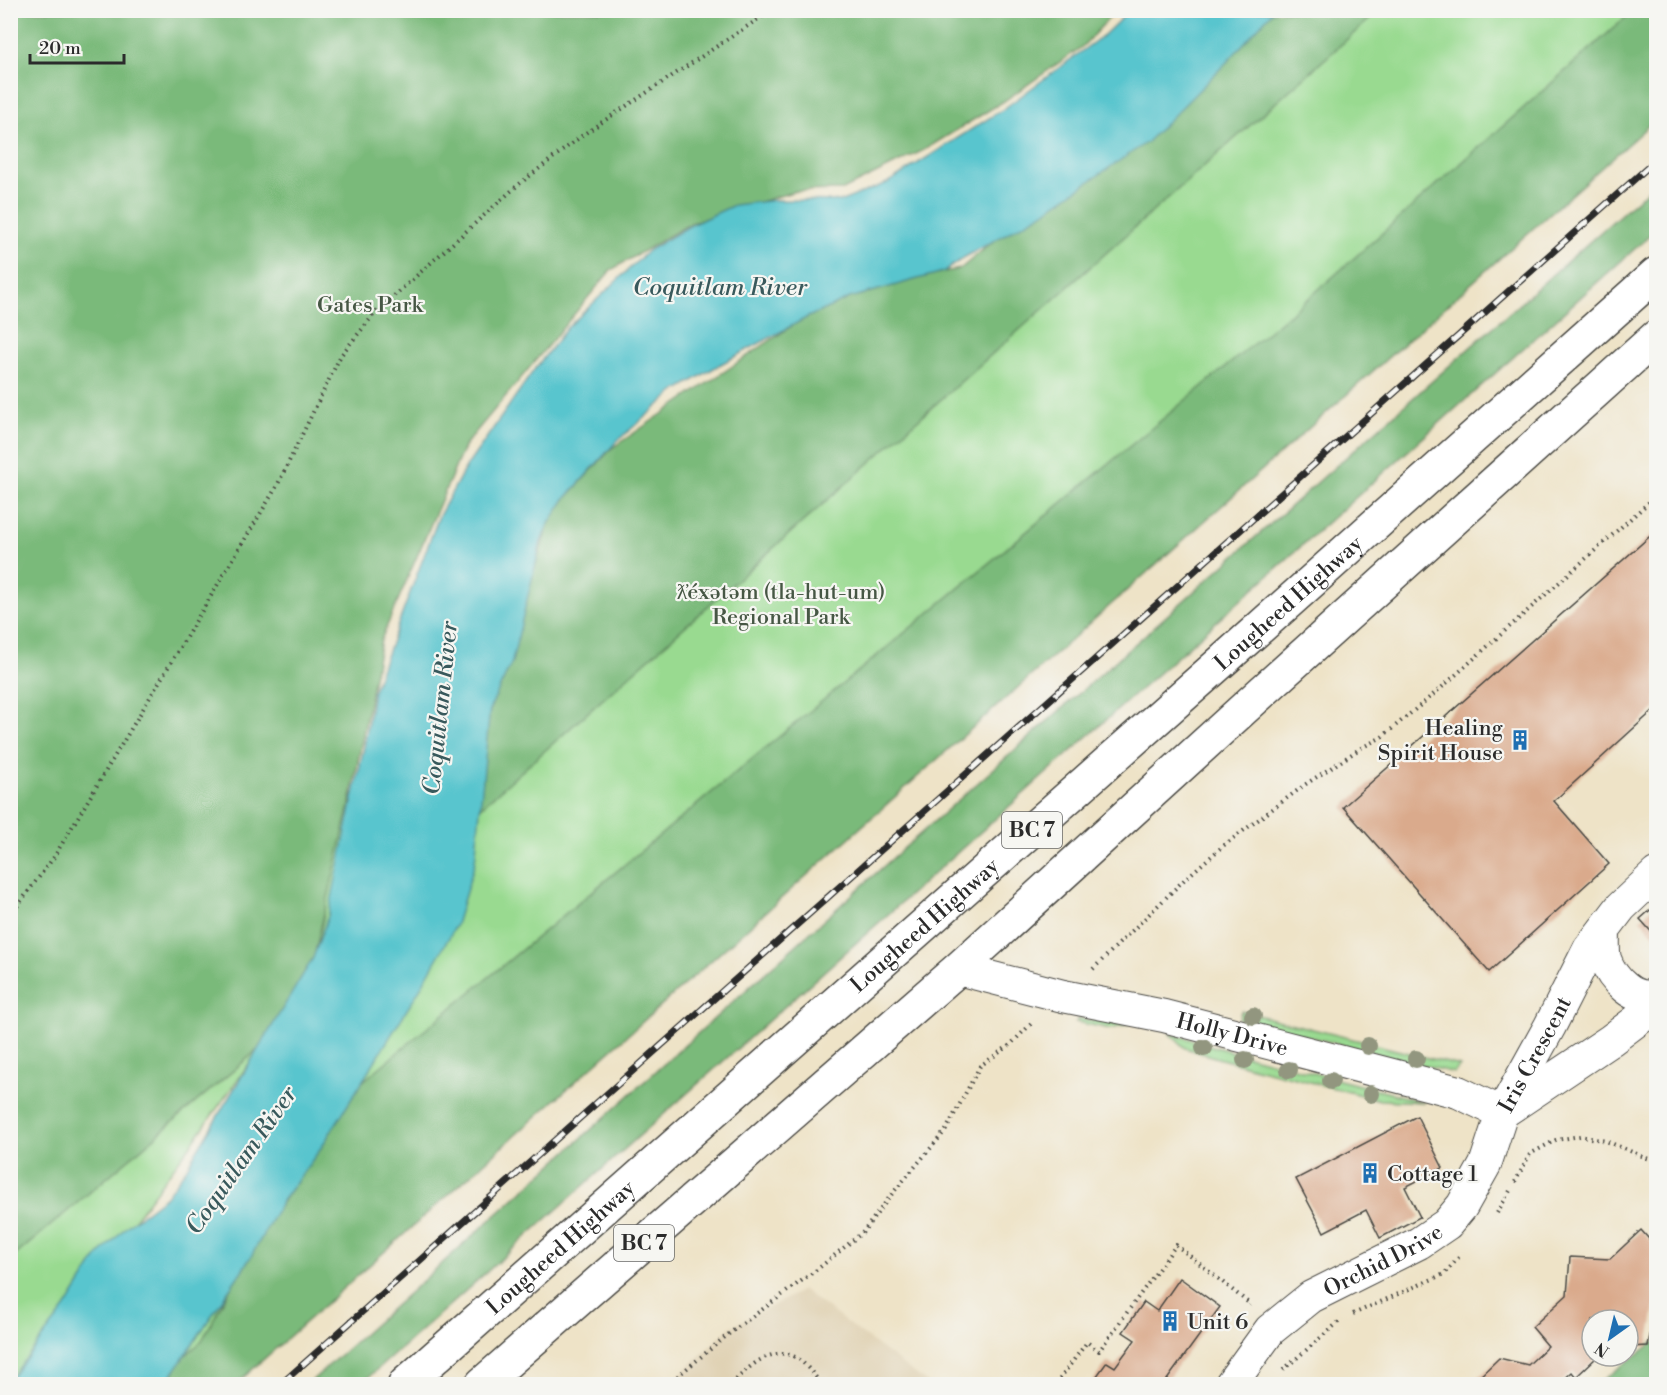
<svg xmlns="http://www.w3.org/2000/svg" width="1667" height="1395" viewBox="0 0 1667 1395" font-family="'Libre Bodoni',serif">
<style>
.built{fill:#e0d2b4}
.green{fill:#99da90;stroke:#62825e;stroke-width:1.5}
.forest{fill:#7aba7a;stroke:#527252;stroke-width:1.5}
.water{fill:#58c5ce;stroke:#42787c;stroke-width:1.5}
.building{fill:#daaa8c}
.lines{fill:none;stroke-linecap:round;stroke-linejoin:round}
.minor-casing{stroke:#484742;stroke-width:34}
.primary-casing{stroke:#484742;stroke-width:36}
.path{stroke:#484742;stroke-width:4;stroke-dasharray:1.5 4.5;stroke-linecap:butt}
.minor{stroke:#fff;stroke-width:32}
.primary{stroke:#fff;stroke-width:33}
.rail-casing{stroke:#2b2b2b;stroke-width:7}
.rail{stroke:#f6f6f2;stroke-width:4.5;stroke-dasharray:14;stroke-linecap:butt}
.tree{fill:#92967f}
.labels{text-anchor:middle;stroke-width:4.5;stroke-linejoin:round;paint-order:stroke}
.shield{fill:#f6f6f2;stroke:#686867;stroke-width:1.5}
.shield-label{font-size:21px;font-weight:bold;fill:#2b2b2b}
.park-label{font-size:22px;fill:#465744;stroke:#f6f6f2}
.street-label{font-size:22px;fill:#2b2b2b;stroke:#f6f6f2}
.poi-label{font-size:22px;fill:#2b2b2b;stroke:#f6f6f2;text-anchor:start}
.water-label{font-size:24px;font-style:italic;fill:#38595c;stroke:#f6f6f2}
</style>
<rect width="100%" height="100%" fill="#f6f6f2"/>
<filter id="ink" filterUnits="userSpaceOnUse"><feTurbulence type="fractalNoise" baseFrequency=".0167" numOctaves="2"/><feDisplacementMap in="SourceGraphic" scale="12" xChannelSelector="R" yChannelSelector="G"/><feConvolveMatrix kernelMatrix="1 2 1 2 8 2 1 2 1" color-interpolation-filters="sRGB"/></filter>
<filter id="wash" filterUnits="userSpaceOnUse"><feTurbulence type="fractalNoise" baseFrequency=".008" numOctaves="4" result="noise"/><feDisplacementMap in="SourceGraphic" scale="24" xChannelSelector="R" yChannelSelector="G"/><feGaussianBlur stdDeviation="1.35" result="paint"/><feColorMatrix in="noise" values="0 0 0 0 0 0 0 0 0 0 0 0 0 0 0 0 0 1.4 0 .05"/><feComposite in="paint" operator="in"/></filter>
<g filter="url(#wash)">
<rect width="100%" height="100%" fill="#eee3c7"/>
<polygon class="built" points="803,1290 929,1384 670,1384 730,1327"/>
<g class="green">
<polygon points="1281,11 1656,11 164,1384 66,1384 240,1101 380,723 452,740 884,350"/>
<polygon points="1241,1011 1460,1066 1454,1073 1239,1019"/>
<polygon points="1078,1019 1129,1024 1111,1029 1076,1022"/>
<polygon points="1169,1033 1229,1051 1424,1102 1380,1100 1221,1059 1185,1048"/>
<polygon points="261,1047 195,1139 11,1384 11,1259"/>
</g>
<g class="forest">
<polygon points="11,11 1116,11 1083,46 1004,101 924,150 843,190 796,191 691,223 611,270 465,445 381,640 349,809 313,961 261,1047 11,1259"/>
<polygon points="1270,11 1379,11 470,817 490,710 552,513 612,448 821,306 912,278 960,269"/>
<polygon points="1633,11 1656,11 1656,119 236,1384 152,1384 201,1342 250,1252 356,1087 1310,297"/>
<polygon points="1656,183 1656,230 361,1384 308,1384 894,857"/>
<polygon points="1656,1341 1656,1384 1597,1384"/>
</g>
<polygon class="water" points="1129,11 1273,11 1228,61 1147,142 1038,216 965,257 943,272 850,298 808,317 719,365 674,392 617,441 565,499 548,525 541,542 512,662 490,708 475,862 456,925 418,992 319,1151 282,1201 249,1260 166,1384 11,1384 11,1378 66,1307 97,1257 126,1227 166,1196 184,1172 313,958 328,916 365,742 373,691 439,516 464,470 534,370 567,328 649,250 691,225 734,205 775,200 842,201 887,183 1002,110 1105,34"/>
<g id="blocks">
<g class="building">
<polygon points="1656,531 1656,708 1554,801 1609,864 1489,972 1343,807"/>
<polygon points="1656,905 1656,937 1640,919"/>
<polygon points="1417,1116 1443,1168 1405,1187 1420,1217 1380,1238 1366,1210 1324,1232 1296,1179"/>
<polygon points="1641,1230 1656,1247 1656,1304 1648,1346 1628,1347 1628,1320 1592,1320 1592,1356 1598,1356 1576,1377 1572,1372 1559,1384 1472,1384 1499,1358 1528,1365 1548,1346 1532,1327 1567,1295 1570,1257 1610,1259"/>
<polygon points="1180,1278 1220,1307 1164,1384 1091,1384 1107,1362 1115,1367 1135,1340 1123,1332 1144,1302 1157,1311"/>
</g>
</g>
</g>
<g filter="url(#ink)">
<use href="#blocks" fill-opacity="0" stroke="#484742" stroke-width="1.5"/>
<g class="lines">
<g class="minor-casing">
<g id="minor">
<path d="M1604,930C1604,939 1603,951 1605,959C1612,979 1634,1003 1656,995"/>
<path id="s1" d="M958,969L1063,996L1164,1016L1458,1092L1502,1113"/>
<polyline points="1508,1109 1611,1040 1656,1006"/>
<path id="s2" d="M1231,1384L1270,1330L1311,1297L1419,1243L1447,1224L1462,1206L1485,1165L1502,1113L1550,1026L1589,949L1621,907L1656,874"/>
</g>
</g>
<g class="primary-casing">
<g id="primary">
<path id="s3" d="M405,1384L1228,656L1656,274"/>
<polyline points="482,1384 958,969 1261,693 1656,337"/>
</g>
</g>
<g class="path">
<polyline points="10,916 54,857 277,486 341,355 376,312 518,185 584,134 772,10"/>
<polyline points="1093,969 1185,879 1223,846 1306,784 1361,748 1382,737 1441,688 1656,496"/>
<polyline points="1515,1182 1530,1154 1556,1140 1580,1136 1606,1141 1656,1162"/>
<polyline points="1497,1213 1511,1189"/>
<polyline points="1353,1314 1444,1274 1461,1255"/>
<polyline points="1283,1370 1341,1320"/>
<polyline points="668,1384 730,1333 819,1268 863,1232 892,1194 946,1130 980,1066 1010,1045 1033,1022"/>
<path d="M732,1384C747,1368 771,1345 795,1357C805,1362 814,1376 822,1384"/>
<polyline points="1056,1384 1087,1342 1099,1351 1176,1245 1250,1304 1249,1305"/>
</g>
<use href="#minor" class="minor"/>
<use href="#primary" class="primary"/>
<g class="rail-casing">
<polyline id="rail" points="281,1384 1656,160"/>
</g>
<use href="#rail" class="rail"/>
</g>
<g class="tree">
<circle cx="1253" cy="1016" r="9"/>
<circle cx="1368" cy="1046" r="9"/>
<circle cx="1204" cy="1048" r="9"/>
<circle cx="1416" cy="1059" r="9"/>
<circle cx="1245" cy="1060" r="9"/>
<circle cx="1289" cy="1070" r="9"/>
<circle cx="1331" cy="1081" r="9"/>
<circle cx="1371" cy="1094" r="9"/>
</g>
</g>
<defs>
<g id="building-bare" transform="scale(1.62)"><path d="M-4-6H4V6H1V3H-1V6H-4ZM-2.5-4.3h1.7v1.8h-1.7ZM.8-4.3h1.7v1.8H.8ZM-2.5-1h1.7V.8h-1.7ZM.8-1h1.7V.8H.8Z" fill="#1f6fb2" stroke="#f6f6f2" stroke-width="2.5" paint-order="stroke"/></g>
</defs>
<g fill-rule="evenodd">
<use href="#building-bare" x="1520" y="740"/>
<use href="#building-bare" x="1370" y="1173"/>
<use href="#building-bare" x="1170" y="1321"/>
</g>
<g class="labels">
<g class="shield">
<rect x="1002" y="812" width="60" height="36" rx="4.5"/>
<rect x="614" y="1225" width="60" height="36" rx="4.5"/>
</g>
<g class="shield-label">
<text x="1032" y="837">BC 7</text>
<text x="644" y="1250">BC 7</text>
</g>
<g class="park-label">
<text x="370" y="312">Gates Park</text>
<text x="781" y="599">ƛ̓éxətəm (tla-hut-um)<tspan x="781" dy="25">Regional Park</tspan></text>
</g>
<g class="street-label">
<text dy="8" stroke="none"><textPath href="#s3" startOffset="1179">Lougheed Highway</textPath></text>
<text dy="8" stroke="none"><textPath href="#s3" startOffset="693">Lougheed Highway</textPath></text>
<text dy="8" stroke="none"><textPath href="#s1" startOffset="282">Holly Drive</textPath></text>
<text dy="8" stroke="none"><textPath href="#s2" startOffset="466">Iris Crescent</textPath></text>
<text dy="8" stroke="none"><textPath href="#s3" startOffset="207">Lougheed Highway</textPath></text>
<text dy="8" stroke="none"><textPath href="#s2" startOffset="200">Orchid Drive</textPath></text>
</g>
<g class="poi-label">
<text x="1503" y="735" text-anchor="end">Healing<tspan x="1503" dy="25">Spirit House</tspan></text>
<text x="1387" y="1181">Cottage 1</text>
<text x="1187" y="1329">Unit 6</text>
</g>
<g class="water-label">
<text x="720" y="295">Coquitlam River</text>
<text transform="translate(440 708) rotate(-84)" y="8">Coquitlam River</text>
<text transform="translate(241 1160) rotate(-55)" y="8">Coquitlam River</text>
</g>
</g>
<rect width="1667" height="1395" fill="none" stroke="#f6f6f2" stroke-width="36"/>
<g transform="translate(1610 1338) rotate(214)"><circle r="28" fill="#f6f6f2" stroke="#a5a5a2" stroke-width="1.5"/>
<path d="M0-4.5L10 22L0 15L-10 22Z" fill="#1f6fb2"/>
<text y="-9" font-size="16" font-weight="bold" text-anchor="middle" fill="#2b2b2b">N</text>
</g>
<path d="M30 54v9h94v-9" fill="none" stroke="#2b2b2b" stroke-width="3"/>
<text x="39" y="54" font-size="18" fill="#2b2b2b" stroke="#f6f6f2" stroke-width="4.5" paint-order="stroke">20 m</text>
</svg>
